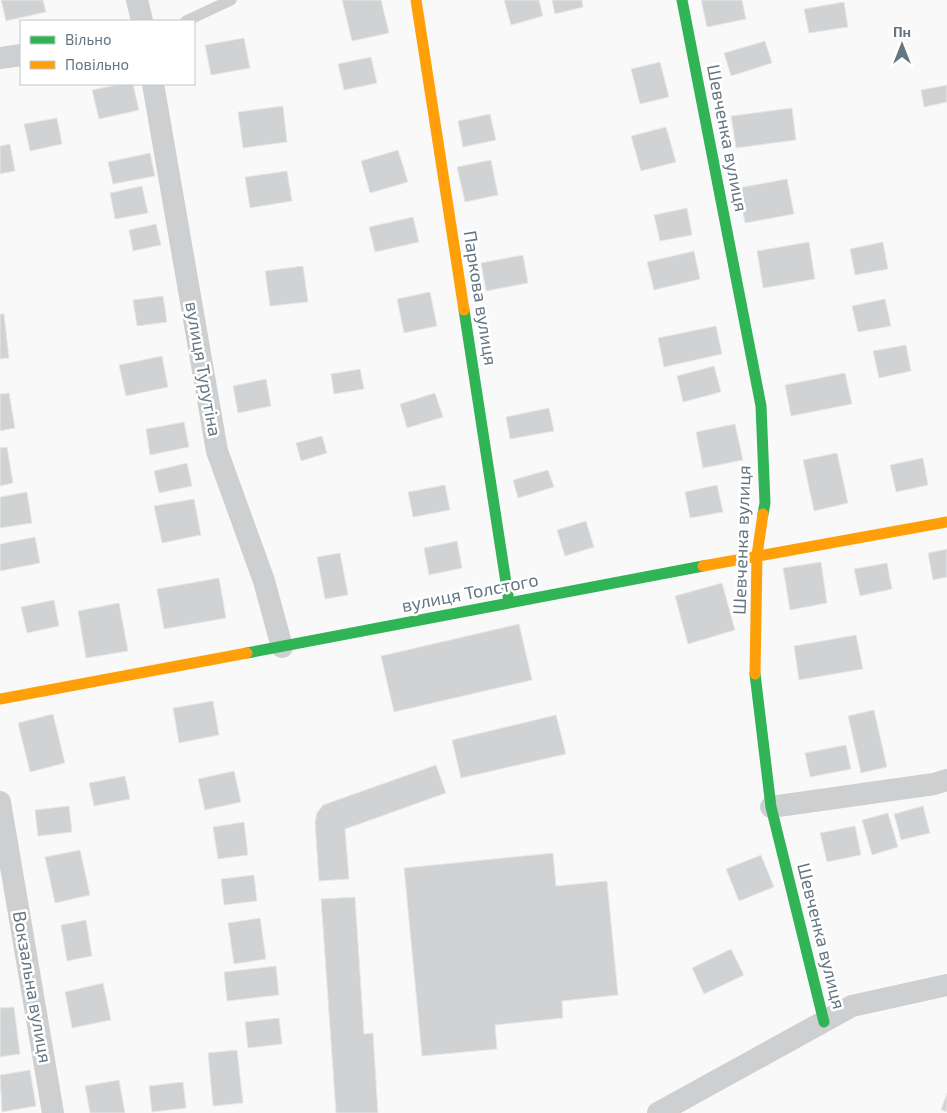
<svg xmlns="http://www.w3.org/2000/svg" width="947" height="1113" viewBox="0 0 947 1113" font-family="'Exo 2',sans-serif">
<style>
.building{fill:#d0d2d3;stroke:#e8e8e8}
.lines{fill:none;stroke-linecap:round;stroke-linejoin:round}
.lane{stroke:#cecfd0;stroke-width:11}
.street{stroke:#cecfd0;stroke-width:22}
.fast{stroke:#30b455;stroke-width:11}
.slow{stroke:#ff9f0a;stroke-width:11}
.labels{text-anchor:middle;stroke-width:5;stroke-linejoin:round;paint-order:stroke}
.street-label{font-size:18px;fill:#657683;stroke:#fff}
</style>
<rect width="100%" height="100%" fill="#f9f9f9"/>
<g class="building">
<polygon points="1,0 43,0 46,12 6,21"/>
<polygon points="342,0 381,0 389,33 352,41"/>
<polygon points="504,0 539,0 543,16 511,25"/>
<polygon points="552,0 582,0 583,7 555,14"/>
<polygon points="701,0 742,0 746,19 707,27"/>
<polygon points="844,2 848,27 809,33 804,9"/>
<polygon points="244,38 250,68 211,75 205,45"/>
<polygon points="765,41 772,63 731,76 724,53"/>
<polygon points="371,57 377,83 344,90 338,64"/>
<polygon points="660,62 669,97 640,104 631,69"/>
<polygon points="121,84 133,84 139,110 99,119 92,90"/>
<polygon points="947,85 947,104 947,102 924,107 921,90"/>
<polygon points="283,106 287,142 243,148 238,112"/>
<polygon points="792,108 796,140 736,148 731,116"/>
<polygon points="490,114 496,140 463,147 458,121"/>
<polygon points="57,118 62,144 30,151 24,124"/>
<polygon points="666,127 676,162 641,171 631,136"/>
<polygon points="10,144 15,171 0,174 0,146"/>
<polygon points="398,150 408,182 370,193 361,161"/>
<polygon points="150,153 155,176 113,184 108,162"/>
<polygon points="491,160 498,195 465,202 457,167"/>
<polygon points="287,171 292,201 250,208 245,177"/>
<polygon points="787,179 794,214 745,223 738,188"/>
<polygon points="142,186 148,213 115,219 110,193"/>
<polygon points="687,208 692,235 660,241 654,215"/>
<polygon points="413,217 419,242 375,252 369,227"/>
<polygon points="156,224 161,245 133,251 129,230"/>
<polygon points="809,242 815,279 763,288 757,251"/>
<polygon points="883,242 888,269 855,275 850,249"/>
<polygon points="694,251 700,279 654,290 647,262"/>
<polygon points="523,255 528,283 486,291 481,263"/>
<polygon points="303,266 308,302 270,306 265,271"/>
<polygon points="430,292 437,326 404,333 397,299"/>
<polygon points="163,296 167,322 137,326 133,300"/>
<polygon points="885,299 891,326 858,332 852,306"/>
<polygon points="0,314 4,314 9,358 0,359"/>
<polygon points="716,326 722,354 664,367 658,338"/>
<polygon points="906,345 911,371 879,378 873,351"/>
<polygon points="162,356 168,387 126,396 119,365"/>
<polygon points="714,366 721,392 683,402 677,376"/>
<polygon points="360,369 364,389 334,394 331,374"/>
<polygon points="845,373 852,404 791,416 785,385"/>
<polygon points="266,379 271,406 238,413 233,386"/>
<polygon points="9,393 15,428 0,431 0,394"/>
<polygon points="435,393 443,417 407,428 400,404"/>
<polygon points="549,408 554,431 510,439 506,417"/>
<polygon points="184,422 189,447 150,455 146,429"/>
<polygon points="735,424 743,460 703,468 696,432"/>
<polygon points="322,436 327,453 301,461 296,443"/>
<polygon points="7,447 13,483 0,486 0,448"/>
<polygon points="837,453 848,503 814,511 803,460"/>
<polygon points="923,458 928,485 896,492 890,465"/>
<polygon points="187,463 192,486 159,493 154,471"/>
<polygon points="548,470 554,487 518,498 513,480"/>
<polygon points="445,485 450,510 413,517 408,492"/>
<polygon points="717,485 723,512 690,518 685,492"/>
<polygon points="27,492 32,523 0,528 0,497"/>
<polygon points="194,499 201,535 162,543 154,506"/>
<polygon points="586,521 594,547 565,556 557,530"/>
<polygon points="35,537 40,563 0,571 0,544"/>
<polygon points="457,541 462,568 429,575 424,548"/>
<polygon points="947,549 947,577 933,580 928,553"/>
<polygon points="340,553 348,595 325,599 317,557"/>
<polygon points="821,562 827,603 790,610 783,568"/>
<polygon points="887,563 892,589 860,596 854,569"/>
<polygon points="219,578 226,618 164,629 157,589"/>
<polygon points="722,583 735,630 688,644 675,596"/>
<polygon points="54,600 59,626 27,633 21,607"/>
<polygon points="119,603 128,651 86,658 78,611"/>
<polygon points="519,624 532,680 394,712 381,656"/>
<polygon points="856,635 863,669 799,680 794,646"/>
<polygon points="213,701 219,735 179,743 173,708"/>
<polygon points="874,710 887,767 861,773 848,716"/>
<polygon points="53,714 65,763 30,772 18,723"/>
<polygon points="556,715 566,754 461,778 452,740"/>
<polygon points="846,745 851,769 810,777 805,753"/>
<polygon points="436,765 446,793 345,829 349,879 319,881 315,822 317,813 323,805"/>
<polygon points="234,771 241,802 205,810 198,779"/>
<polygon points="125,776 130,799 94,806 89,783"/>
<polygon points="69,806 72,832 38,836 35,810"/>
<polygon points="923,806 930,833 901,840 894,814"/>
<polygon points="888,813 898,847 872,855 862,820"/>
<polygon points="244,822 248,855 218,859 213,827"/>
<polygon points="855,826 861,855 827,862 820,833"/>
<polygon points="80,850 90,895 55,903 45,857"/>
<polygon points="553,853 556,886 607,881 618,995 562,1001 563,1018 495,1025 497,1049 422,1056 404,868"/>
<polygon points="761,855 774,887 739,901 726,869"/>
<polygon points="254,875 257,901 224,905 221,879"/>
<polygon points="355,897 364,1034 373,1033 378,1113 336,1113 321,899"/>
<polygon points="260,918 266,959 234,964 228,923"/>
<polygon points="86,920 92,956 67,961 61,925"/>
<polygon points="731,949 744,975 704,994 692,968"/>
<polygon points="276,966 279,995 227,1001 224,972"/>
<polygon points="103,983 111,1020 72,1028 65,992"/>
<polygon points="14,1007 20,1054 0,1057 0,1008"/>
<polygon points="279,1018 282,1044 248,1048 245,1022"/>
<polygon points="237,1050 243,1103 213,1106 208,1053"/>
<polygon points="30,1070 36,1106 2,1112 0,1075"/>
<polygon points="119,1080 125,1113 90,1113 85,1086"/>
<polygon points="183,1082 186,1108 152,1112 149,1086"/>
<polygon points="947,1093 947,1112 941,1110"/>
</g>
<g class="lines">
<polyline class="lane" points="186,21 231,0"/>
<g class="street">
<polyline points="137,0 142,21"/>
<polyline points="0,58 21,55"/>
<polyline points="153,84 217,451 264,581 282,647"/>
<polyline points="0,802 53,1113"/>
<polyline points="771,807 934,784 947,780"/>
<polyline points="658,1113 852,1006 947,985"/>
</g>
<g class="fast">
<polyline points="682,0 761,406 765,503 763,514"/>
<polyline points="464,310 509,602"/>
<polyline points="247,653 703,566"/>
<polyline points="755,674 771,807 824,1022"/>
</g>
<g class="slow">
<polyline points="416,0 464,310"/>
<polyline points="703,566 947,522"/>
<polyline points="755,674 757,555 763,514"/>
<polyline points="0,699 247,653"/>
</g>
</g>
<g class="labels">
<g class="street-label">
<text transform="translate(727 138) rotate(79)" y="6">Шевченка вулиця</text>
<text transform="translate(480 298) rotate(81)" y="6">Паркова вулиця</text>
<text transform="translate(203 369) rotate(80)" y="6">вулиця Турутіна</text>
<text transform="translate(742 540) rotate(-88)" y="6">Шевченка вулиця</text>
<text transform="translate(470 593) rotate(-11)" y="6">вулиця Толстого</text>
<text transform="translate(821 936) rotate(76)" y="6">Шевченка вулиця</text>
<text transform="translate(32 987) rotate(80)" y="6">Вокзальна вулиця</text>
</g>
</g>
<rect x="20" y="20" width="175" height="65" fill="#ffffff" stroke="#c1c8cd"/>
<rect x="30" y="36" width="25" height="8" fill="#30b455" stroke="#c1c8cd"/>
<text x="65" y="45" font-size="15" fill="#657683">Вільно</text>
<rect x="30" y="61" width="25" height="8" fill="#ff9f0a" stroke="#c1c8cd"/>
<text x="65" y="70" font-size="15" fill="#657683">Повільно</text>
<g transform="translate(902 45)" stroke="#ffffff" stroke-width="4" paint-order="stroke">
<path d="M0-4L9 19L0 12L-9 19Z" fill="#657683"/>
<text y="-8" font-size="14" font-weight="bold" text-anchor="middle" fill="#657683">Пн</text>
</g>
</svg>
